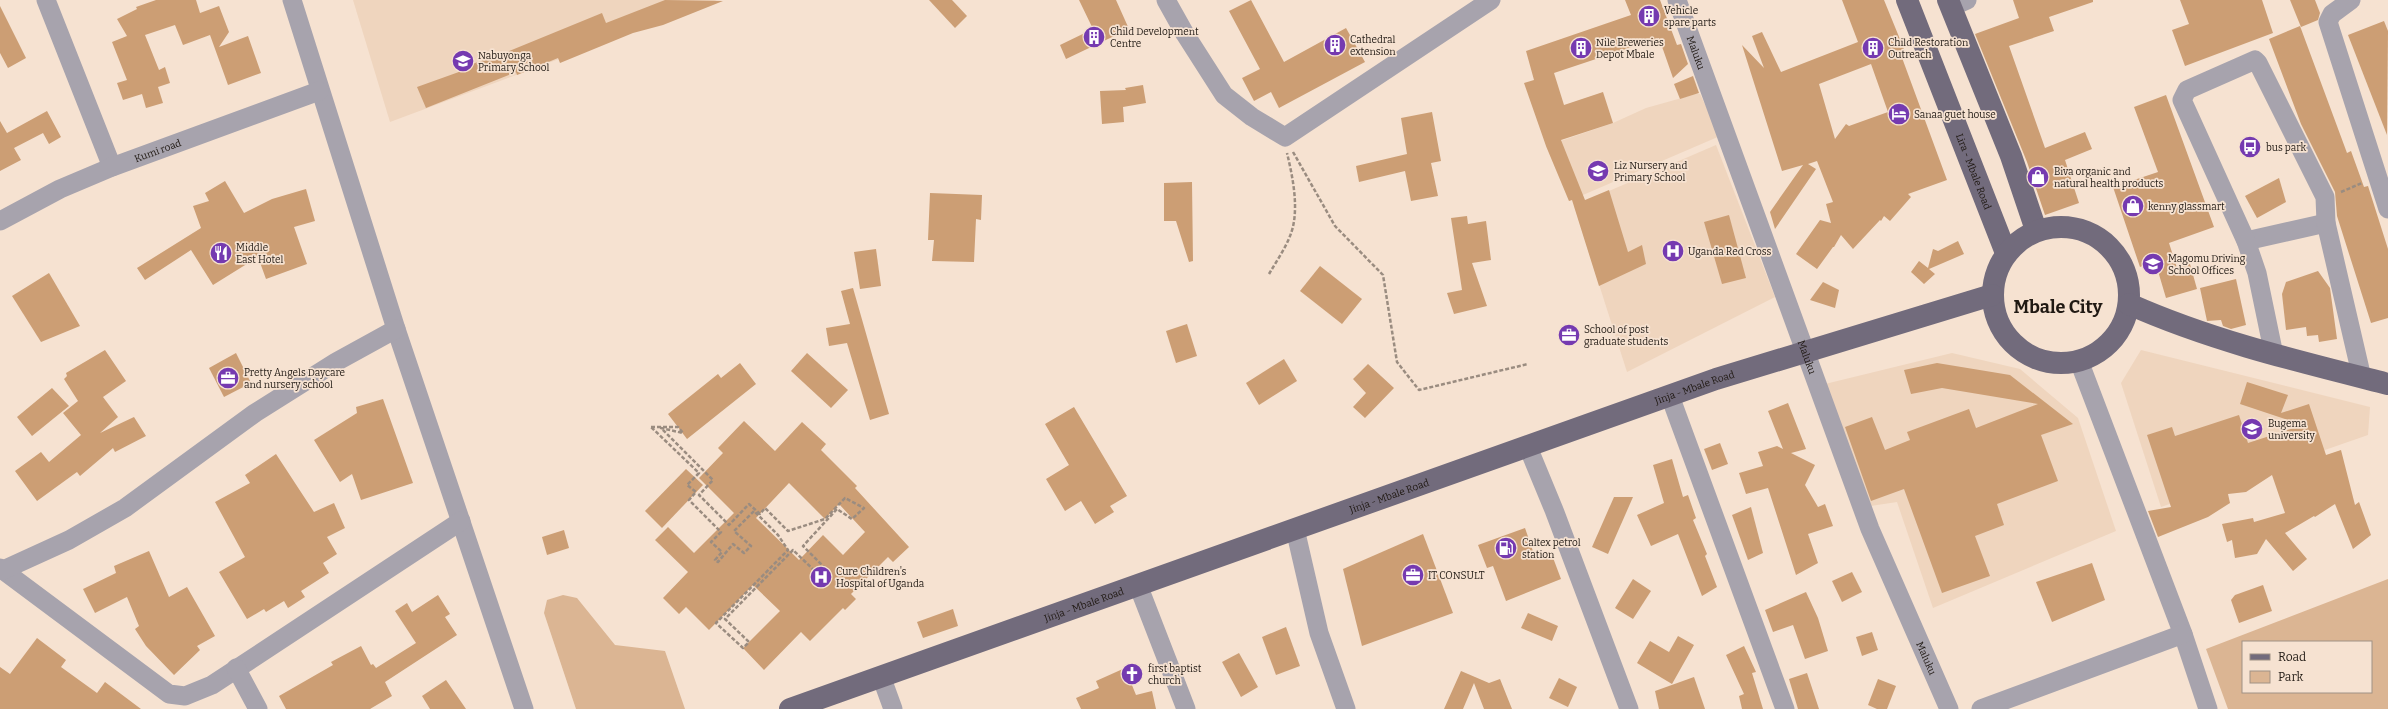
<svg xmlns="http://www.w3.org/2000/svg" width="2388" height="709" viewBox="0 0 2388 709" font-family="Bitter,serif">
<style>
.built{fill:#efd5be}
.green{fill:#dbb593;fill-rule:evenodd}
.building{fill:#cc9e74;fill-rule:evenodd}
.lines{fill:none;stroke-linecap:round;stroke-linejoin:round}
.path{stroke:#9a8c80;stroke-width:2.5;stroke-dasharray:4 2;stroke-linecap:butt}
.minor{stroke:#a7a3ad;stroke-width:19}
.major{stroke:#726b7c;stroke-width:22}
.labels{text-anchor:middle;stroke-width:3.5;stroke-linejoin:round;paint-order:stroke}
.poi-label{font-size:10px;fill:#201913;stroke:#f6e2d1;text-anchor:start}
.street-label{font-size:10px;fill:#201913;stroke:#f6e2d1}
.town-label{font-size:18px;font-weight:bold;fill:#201913;stroke:#f6e2d1}
</style>
<rect width="100%" height="100%" fill="#f6e2d1"/>
<g class="built">
<polygon points="353,0 717,0 390,122"/>
<polygon points="1696,94 1700,94 1720,136 1569,201 1546,146 1613,123 1646,108"/>
<polygon points="1716,145 1775,297 1627,372 1574,206"/>
<polygon points="2141,350 2370,407 2368,435 2161,507 2121,383"/>
<polygon points="1952,353 2020,369 2078,418 2116,531 1933,608 1897,502 1864,507 1825,384"/>
</g>
<g class="green">
<path d="M2388,579V709H2228L2206,649ZM2243,642H2371V692H2243Z"/>
<polygon points="563,595 577,598 615,645 665,651 685,709 576,709 544,613 547,600"/>
</g>
<g class="building">
<polygon points="156,0 196,0 200,13 219,6 229,32 219,47 248,36 261,73 228,85 210,35 183,45 175,25 145,35 159,70 165,67 170,83 158,87 163,103 146,108 142,94 123,100 117,83 127,80 112,42 127,36 117,19 137,9 136,7"/>
<polygon points="665,0 723,1 663,25 633,33 560,63 558,58 517,75 516,72 426,108 417,87 470,68 469,65 502,54 602,13 606,23"/>
<polygon points="929,0 952,0 967,16 955,28"/>
<polygon points="1079,0 1116,0 1129,29 1066,59 1060,45 1093,29"/>
<polygon points="1251,0 1284,62 1346,28 1365,62 1279,108 1271,92 1254,101 1242,78 1260,69 1229,11"/>
<polygon points="1625,0 1660,0 1677,45 1681,44 1688,64 1673,78 1659,38 1554,73 1564,105 1603,92 1613,123 1561,140 1585,200 1609,190 1628,252 1642,245 1646,264 1599,286 1572,200 1569,201 1546,146 1524,83 1534,80 1526,51 1631,15"/>
<path d="M1842,0H1884L1906,54L1901,55L1947,180L1908,194L1911,197L1890,221L1884,216L1881,221L1880,220L1853,249L1841,235L1834,247H1833L1817,269L1796,254L1820,220L1831,223L1826,204L1833,202L1817,161L1808,164L1816,169L1775,229L1770,212L1803,165L1782,171L1742,45L1764,68L1752,36L1762,32L1781,72L1858,42ZM1871,64L1888,112L1849,126L1846,124L1835,139L1819,84Z"/>
<polygon points="2013,0 2093,0 2093,2 2049,17 2054,31 2009,46 2045,148 2085,132 2092,149 2065,160 2079,203 2045,215 2027,162 1975,34 2019,18"/>
<polygon points="2180,0 2262,0 2273,33 2185,66 2172,30 2189,24"/>
<polygon points="2290,0 2315,0 2320,13 2318,20 2301,27"/>
<polygon points="0,6 26,58 8,68 0,53"/>
<polygon points="2384,21 2388,31 2387,135 2348,35"/>
<polygon points="2300,26 2347,153 2351,151 2364,187 2368,186 2388,249 2388,318 2371,323 2337,216 2335,192 2301,124 2269,39"/>
<polygon points="1693,76 1699,93 1680,99 1674,84"/>
<polygon points="1143,85 1146,103 1123,107 1124,122 1102,124 1100,91 1126,90 1125,88"/>
<polygon points="2166,95 2214,227 2169,243 2177,268 2190,264 2197,289 2166,298 2155,261 2140,267 2113,187 2158,172 2134,107"/>
<polygon points="47,111 61,137 49,144 43,133 14,148 21,160 0,171 0,121 7,133"/>
<polygon points="1432,112 1441,161 1431,163 1438,196 1411,201 1405,171 1359,182 1356,166 1407,154 1401,118"/>
<polygon points="2279,178 2286,202 2257,218 2245,196"/>
<polygon points="225,181 244,213 272,199 306,189 315,221 294,227 307,264 266,279 258,257 213,285 191,250 145,280 137,268 201,228 193,206 209,201 205,193"/>
<polygon points="1192,182 1193,261 1189,262 1176,221 1164,221 1164,183"/>
<polygon points="930,193 982,195 981,220 976,219 974,262 932,261 934,240 928,240"/>
<polygon points="1729,215 1746,278 1722,284 1704,222"/>
<polygon points="1467,216 1468,224 1486,221 1491,260 1472,263 1487,306 1454,314 1447,293 1462,290 1451,218"/>
<polygon points="1958,241 1964,254 1929,269 1935,274 1924,284 1911,272 1919,261 1928,268 1933,249 1938,251"/>
<polygon points="876,249 881,286 860,289 854,252"/>
<polygon points="1320,266 1362,299 1342,324 1300,291"/>
<polygon points="2318,271 2330,288 2337,339 2319,342 2318,335 2307,336 2306,327 2286,330 2282,294 2286,282"/>
<polygon points="49,273 80,326 41,342 12,296"/>
<polygon points="2236,279 2246,325 2231,329 2223,326 2221,320 2207,321 2200,288"/>
<polygon points="1823,282 1839,290 1835,308 1810,300"/>
<polygon points="853,288 889,414 870,420 847,343 829,346 826,328 850,324 841,291"/>
<polygon points="1187,324 1197,356 1176,363 1166,331"/>
<polygon points="105,350 126,381 103,397 118,417 100,433 134,417 146,436 115,452 113,448 80,476 77,472 37,501 15,471 41,452 49,462 81,435 63,413 78,401 64,379 67,376 66,373"/>
<polygon points="236,353 251,383 224,397 209,368"/>
<polygon points="807,353 848,390 831,408 791,371"/>
<polygon points="1284,359 1297,381 1259,405 1246,383"/>
<polygon points="740,363 756,384 687,439 668,414 718,374 721,378"/>
<polygon points="1937,363 2010,375 2073,424 2041,435 2058,481 1997,504 2004,525 1975,536 1990,576 1942,593 1904,489 1871,501 1845,427 1872,417 1885,450 1910,440 1907,432 1969,409 1976,428 2038,404 1942,388 1911,394 1904,370"/>
<polygon points="1368,364 1394,388 1365,418 1353,407 1366,393 1353,379"/>
<polygon points="2247,382 2288,395 2281,413 2309,404 2326,455 2341,450 2355,505 2359,502 2371,535 2353,549 2335,504 2315,517 2314,516 2285,533 2307,559 2293,571 2266,539 2257,554 2235,558 2232,540 2227,542 2222,524 2253,518 2254,522 2285,513 2272,475 2246,492 2228,494 2230,503 2208,517 2158,537 2148,511 2171,507 2147,435 2172,427 2175,436 2239,415 2248,443 2303,425 2240,404"/>
<polygon points="52,388 69,406 32,436 17,417"/>
<polygon points="383,399 413,483 361,500 352,474 340,482 314,440 357,413 356,407"/>
<polygon points="1788,403 1806,449 1791,453 1815,465 1805,485 1818,507 1825,504 1833,526 1808,534 1818,563 1796,575 1768,488 1746,494 1739,473 1763,466 1758,452 1777,446 1783,449 1768,411"/>
<polygon points="1074,407 1127,496 1110,506 1114,512 1095,524 1081,501 1065,511 1046,479 1069,465 1045,424"/>
<path d="M744,421L775,451L802,422L826,444L821,450L857,486L855,488L909,547L893,562L888,557L851,594L856,599L845,610L843,608L810,641L801,632L764,670L743,648L780,611L753,585L709,630L686,607L679,614L663,598L688,572L655,540L668,527L694,553L734,513L699,478L723,453L718,448ZM789,483L825,519L839,504L865,532L843,555L823,535L799,560L756,518Z"/>
<polygon points="1720,443 1728,464 1712,470 1704,449"/>
<polygon points="276,454 314,512 334,503 345,528 327,537 337,554 323,563 329,573 301,591 305,597 288,608 284,601 266,612 264,609 247,619 219,572 245,557 215,502 250,483 245,475"/>
<polygon points="1672,459 1683,497 1688,495 1696,518 1693,520 1707,554 1705,556 1717,587 1702,596 1678,534 1651,546 1637,515 1664,503 1653,465"/>
<polygon points="686,469 703,485 662,528 645,511"/>
<polygon points="1614,497 1633,497 1608,554 1592,547"/>
<polygon points="1751,507 1763,553 1748,560 1732,515"/>
<polygon points="1525,528 1535,557 1538,560 1552,555 1561,579 1506,601 1493,566 1487,568 1478,545"/>
<polygon points="564,530 569,548 547,555 542,537"/>
<polygon points="1423,534 1453,613 1362,646 1343,569"/>
<polygon points="149,551 169,597 187,587 215,636 197,646 200,650 174,675 146,646 135,629 139,626 127,597 95,613 83,589 116,573 114,566"/>
<polygon points="2092,563 2105,600 2052,622 2036,582"/>
<polygon points="1852,572 1862,592 1842,602 1832,581"/>
<polygon points="1633,579 1651,591 1633,619 1615,608"/>
<polygon points="2263,585 2272,611 2239,623 2231,600 2235,595"/>
<polygon points="1806,592 1818,618 1828,651 1805,659 1793,625 1773,632 1765,610"/>
<polygon points="438,595 450,614 445,617 457,635 385,682 392,696 370,709 286,709 279,696 333,665 331,662 361,646 371,665 373,664 376,668 416,643 395,611 407,603 412,612"/>
<polygon points="953,609 958,626 923,638 917,622"/>
<polygon points="1528,613 1558,626 1552,641 1521,628"/>
<polygon points="1286,627 1300,666 1276,675 1262,637"/>
<polygon points="1872,632 1878,650 1862,656 1856,637"/>
<polygon points="1678,636 1694,645 1672,684 1637,663 1650,641 1669,652"/>
<polygon points="37,638 66,660 61,667 97,693 105,682 141,709 0,709 0,667 10,674"/>
<polygon points="1744,646 1756,672 1752,673 1763,709 1742,709 1739,696 1744,694 1726,655"/>
<polygon points="1239,653 1258,687 1241,697 1222,662"/>
<polygon points="1125,668 1136,695 1152,691 1156,709 1081,709 1076,698 1099,688 1096,681"/>
<polygon points="1461,671 1489,683 1500,679 1512,709 1484,709 1474,683 1463,709 1444,709"/>
<polygon points="1807,673 1819,709 1798,709 1789,679"/>
<polygon points="1694,677 1705,709 1659,709 1655,691"/>
<polygon points="1559,678 1577,687 1568,707 1549,698"/>
<polygon points="1878,679 1896,686 1887,709 1877,709 1868,705"/>
<polygon points="446,680 466,709 430,709 422,696"/>
</g>
<g class="lines">
<g class="path">
<polyline points="1293,152 1335,226 1383,275 1397,362 1419,390 1528,364"/>
<polyline points="2341,192 2362,183"/>
<path d="M1269,274C1276,262 1285,249 1290,236C1300,212 1293,178 1287,153"/>
<polygon points="651,427 678,427 683,433 661,428 713,480 699,495 729,525 749,504 760,514 765,508 788,531 825,519 845,498 864,508 852,519 837,509 803,546 827,570 821,577 793,550 725,619 749,642 743,648 716,623 788,550 778,535 754,511 734,531 751,546 744,553 733,544 718,562 715,560 722,552 711,542 721,532 689,500 696,492 687,485 699,473"/>
</g>
<g class="minor">
<polyline points="46,0 112,167"/>
<polyline points="292,0 396,329 524,709"/>
<polyline points="1166,0 1185,34 1224,95 1252,117 1285,137 1491,0"/>
<path id="s1" d="M1677,0L1870,529L1949,709"/>
<polyline points="2351,0 2332,14 2328,22 2388,209"/>
<polyline points="1951,7 1967,0"/>
<path id="s2" d="M0,221L60,189L112,167L319,91"/>
<polyline points="2246,241 2326,223"/>
<polyline points="2274,355 2257,273 2246,241 2182,100 2187,90 2255,60 2258,63 2325,197 2326,223 2362,378"/>
<polyline points="2079,361 2183,634 2208,709"/>
<polyline points="1670,396 1785,709"/>
<polyline points="1528,447 1554,510 1629,709"/>
<polyline points="1295,529 1319,633 1346,709"/>
<polyline points="0,568 169,694 185,696 212,685 461,521"/>
<polyline points="3,570 69,540 125,508 255,413 336,362 396,329"/>
<polyline points="1138,585 1186,709"/>
<polyline points="236,668 258,709"/>
<polyline points="881,676 893,709"/>
<polyline points="1981,709 2183,634"/>
</g>
<g class="major">
<path id="s3" d="M1907,0L2006,253"/>
<polyline points="1948,0 2011,156 2036,230"/>
<circle cx="2061" cy="295" r="68"/>
<path d="M2129,304C2212,341 2301,362 2388,384"/>
<path id="s4" d="M790,709L1716,379L1992,295"/>
</g>
</g>
<defs>
<g id="building-disc" transform="scale(1.15)"><circle r="9.5" fill="#753ab0" stroke="#f6e2d1"/><path d="M-4-6H4V6H1V3H-1V6H-4ZM-2.5-4.3h1.7v1.8h-1.7ZM.8-4.3h1.7v1.8H.8ZM-2.5-1h1.7V.8h-1.7ZM.8-1h1.7V.8H.8Z" fill="#fff"/></g>
<g id="school-disc" transform="scale(1.15)"><circle r="9.5" fill="#753ab0" stroke="#f6e2d1"/><path d="M0-5L7-2L0 1L-7-2ZM-4 1L0 2.5L4 1V4Q0 6-4 4Z" fill="#fff"/></g>
<g id="hotel-disc" transform="scale(1.15)"><circle r="9.5" fill="#753ab0" stroke="#f6e2d1"/><path d="M-6-4.5h1.5V1H6V5H4.5V3h-9V5H-6ZM-4 0a1.8 1.8 0 1 1 3.6 0ZM.5 0V-2.5h3Q6-2.5 6 0Z" fill="#fff"/></g>
<g id="bus-disc" transform="scale(1.15)"><circle r="9.5" fill="#753ab0" stroke="#f6e2d1"/><path d="M-5-6H5V4H4V6H2V4H-2V6H-4V4H-5ZM-3.5-4V0h7V-4ZM-3.5 1.2v1.5H-2V1.2ZM2 1.2v1.5H3.5V1.2Z" fill="#fff"/></g>
<g id="shop-disc" transform="scale(1.15)"><circle r="9.5" fill="#753ab0" stroke="#f6e2d1"/><path d="M-5-2.5h2.3a2.7 3.5 0 0 1 5.4 0H5L5.5 6h-11ZM-1.5-2.5h3a1.5 2.3 0 0 0-3 0Z" fill="#fff"/></g>
<g id="hospital-disc" transform="scale(1.15)"><circle r="9.5" fill="#753ab0" stroke="#f6e2d1"/><path d="M-5-5h3v3.5h4V-5h3V5h-3V1.5h-4V5h-3Z" fill="#fff"/></g>
<g id="restaurant-disc" transform="scale(1.15)"><circle r="9.5" fill="#753ab0" stroke="#f6e2d1"/><path d="M-5-6h1v4h1v-4h1v4h1v-4h1v5L-1.5 .5V6h-2V.5L-5-1ZM5-6V6H3V1.5H1.5Q1.5-4 5-6Z" fill="#fff"/></g>
<g id="office-disc" transform="scale(1.15)"><circle r="9.5" fill="#753ab0" stroke="#f6e2d1"/><path d="M-6-3h4V-5.5h4V-3h4V5H-6ZM-1-4.5V-3h2v-1.5ZM-6 0V1H6V0Z" fill="#fff"/></g>
<g id="university-disc" transform="scale(1.15)"><circle r="9.5" fill="#753ab0" stroke="#f6e2d1"/><path d="M0-5L7-2L0 1L-7-2ZM-4 1L0 2.5L4 1V4Q0 6-4 4Z" fill="#fff"/></g>
<g id="fuel-disc" transform="scale(1.15)"><circle r="9.5" fill="#753ab0" stroke="#f6e2d1"/><path d="M-5.5-6h7V0h2V4h1.3V-2.5L3-4.5l.8-.8L6-3V5H2.5V1h-1V6h-7ZM-4.2-4.7v3.2H.2V-4.7Z" fill="#fff"/></g>
<g id="church-disc" transform="scale(1.15)"><circle r="9.5" fill="#753ab0" stroke="#f6e2d1"/><path d="M-1.2-6h2.4v3.5h3.3v2.4h-3.3V6h-2.4V-.1h-3.3v-2.4h3.3Z" fill="#fff"/></g>
</defs>
<g fill-rule="evenodd">
<use href="#building-disc" x="1649" y="16"/>
<use href="#building-disc" x="1094" y="37"/>
<use href="#building-disc" x="1335" y="45"/>
<use href="#building-disc" x="1581" y="48"/>
<use href="#building-disc" x="1873" y="48"/>
<use href="#school-disc" x="463" y="61"/>
<use href="#hotel-disc" x="1899" y="114"/>
<use href="#bus-disc" x="2250" y="147"/>
<use href="#school-disc" x="1598" y="171"/>
<use href="#shop-disc" x="2038" y="177"/>
<use href="#shop-disc" x="2133" y="206"/>
<use href="#hospital-disc" x="1673" y="251"/>
<use href="#restaurant-disc" x="221" y="253"/>
<use href="#school-disc" x="2153" y="264"/>
<use href="#office-disc" x="1569" y="335"/>
<use href="#office-disc" x="228" y="378"/>
<use href="#university-disc" x="2252" y="429"/>
<use href="#fuel-disc" x="1506" y="548"/>
<use href="#office-disc" x="1413" y="575"/>
<use href="#hospital-disc" x="821" y="577"/>
<use href="#church-disc" x="1132" y="674"/>
</g>
<g class="labels">
<g class="poi-label">
<text x="1664" y="14">Vehicle<tspan x="1664" dy="12">spare parts</tspan></text>
<text x="1110" y="35">Child Development<tspan x="1110" dy="12">Centre</tspan></text>
<text x="1350" y="43">Cathedral<tspan x="1350" dy="12">extension</tspan></text>
<text x="1596" y="46">Nile Breweries<tspan x="1596" dy="12">Depot Mbale</tspan></text>
<text x="1888" y="46">Child Restoration<tspan x="1888" dy="12">Outreach</tspan></text>
<text x="478" y="59">Nabuyonga<tspan x="478" dy="12">Primary School</tspan></text>
<text x="1914" y="118">Sanaa guet house</text>
<text x="2266" y="151">bus park</text>
<text x="1614" y="169">Liz Nursery and<tspan x="1614" dy="12">Primary School</tspan></text>
<text x="2054" y="175">Biva organic and<tspan x="2054" dy="12">natural health products</tspan></text>
<text x="2148" y="210">kenny glassmart</text>
<text x="236" y="251">Middle<tspan x="236" dy="12">East Hotel</tspan></text>
<text x="1688" y="255">Uganda Red Cross</text>
<text x="2168" y="262">Magomu Driving<tspan x="2168" dy="12">School Offices</tspan></text>
<text x="1584" y="333">School of post<tspan x="1584" dy="12">graduate students</tspan></text>
<text x="244" y="376">Pretty Angels Daycare<tspan x="244" dy="12">and nursery school</tspan></text>
<text x="2268" y="427">Bugema<tspan x="2268" dy="12">university</tspan></text>
<text x="1522" y="546">Caltex petrol<tspan x="1522" dy="12">station</tspan></text>
<text x="836" y="575">Cure Children's<tspan x="836" dy="12">Hospital of Uganda</tspan></text>
<text x="1428" y="579">IT CONSULT</text>
<text x="1148" y="672">first baptist<tspan x="1148" dy="12">church</tspan></text>
</g>
<g class="street-label">
<text dy="4" stroke="none"><textPath href="#s1" startOffset="56">Maluku</textPath></text>
<text dy="4" stroke="none"><textPath href="#s2" startOffset="173">Kumi road</textPath></text>
<text dy="4" stroke="none"><textPath href="#s3" startOffset="184">Lira - Mbale Road</textPath></text>
<text dy="4" stroke="none"><textPath href="#s1" startOffset="380">Maluku</textPath></text>
<text dy="4" stroke="none"><textPath href="#s4" startOffset="960">Jinja - Mbale Road</textPath></text>
<text dy="4" stroke="none"><textPath href="#s4" startOffset="636">Jinja - Mbale Road</textPath></text>
<text dy="4" stroke="none"><textPath href="#s4" startOffset="312">Jinja - Mbale Road</textPath></text>
<text dy="4" stroke="none"><textPath href="#s1" startOffset="704">Maluku</textPath></text>
</g>
<g class="town-label">
<text x="2058" y="313">Mbale City</text>
</g>
</g>
<rect x="2242" y="641" width="130" height="52" fill="#f6e2d1" stroke="#a09285"/>
<rect x="2250" y="654" width="20" height="6" fill="#726b7c" stroke="#a09285"/>
<text x="2278" y="661" font-size="12" fill="#201913">Road</text>
<rect x="2250" y="671" width="20" height="12" fill="#dbb593" stroke="#a09285"/>
<text x="2278" y="681" font-size="12" fill="#201913">Park</text>
</svg>
